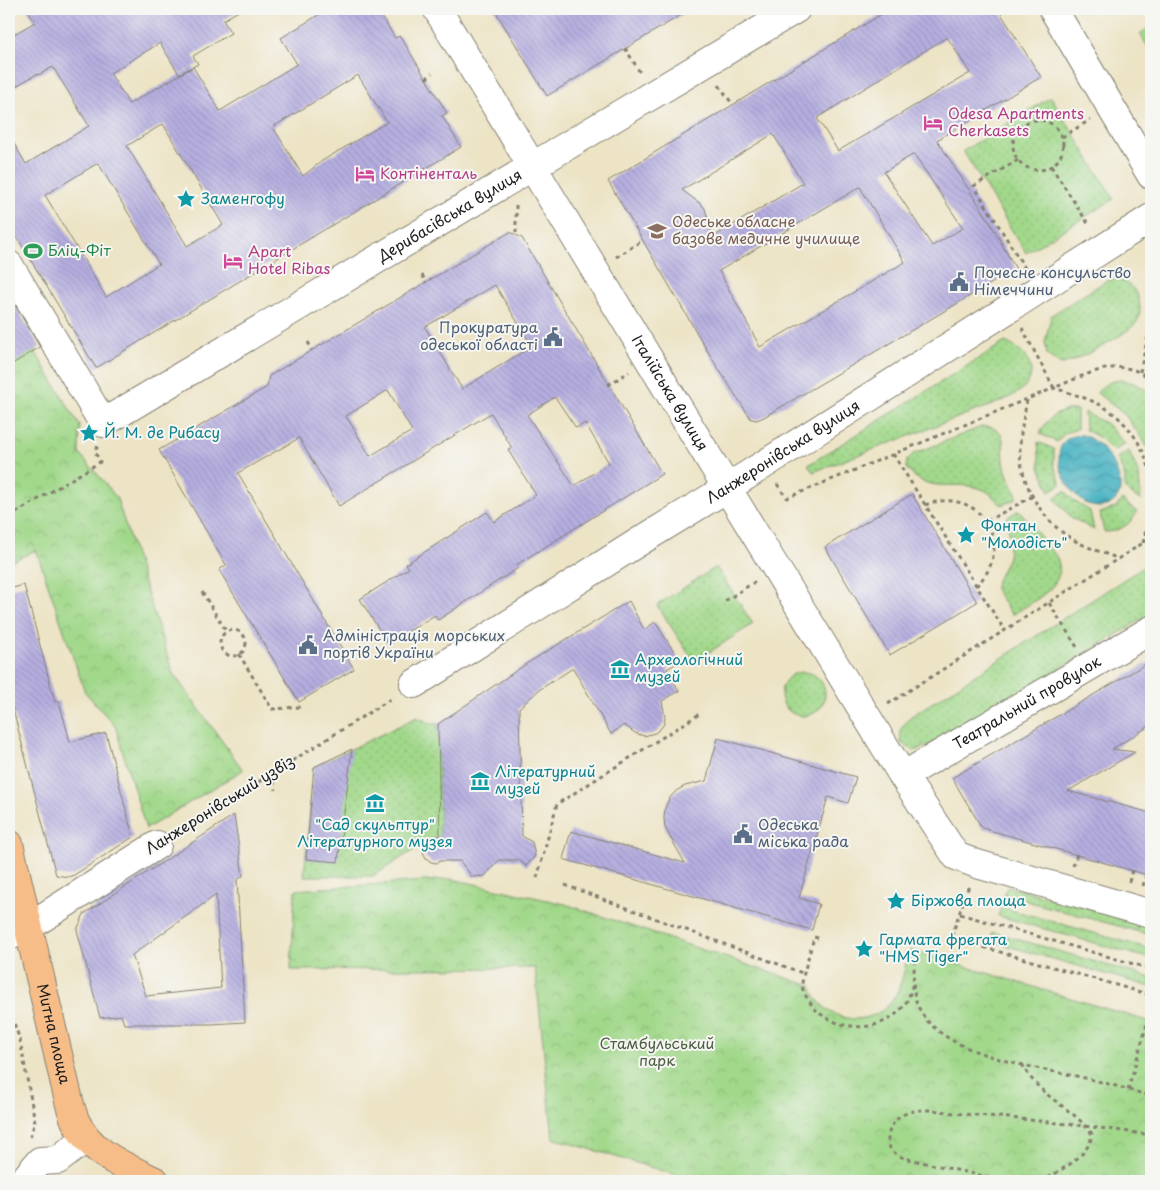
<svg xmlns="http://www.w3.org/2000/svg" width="1160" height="1190" viewBox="0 0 1160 1190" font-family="'Playpen Sans',sans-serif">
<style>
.grass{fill:url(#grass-dots);stroke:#5e7a53}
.park{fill:url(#park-crowns);stroke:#5e7a53}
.water{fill:url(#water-waves);stroke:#316770}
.building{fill:url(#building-back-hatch);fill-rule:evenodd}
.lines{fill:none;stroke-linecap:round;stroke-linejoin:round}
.minor-casing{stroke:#848071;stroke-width:30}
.major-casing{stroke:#848071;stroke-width:30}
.path{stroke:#848071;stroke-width:3;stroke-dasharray:4 4;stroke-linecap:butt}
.minor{stroke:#fff;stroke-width:28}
.major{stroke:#f7bd88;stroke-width:28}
.labels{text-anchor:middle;stroke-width:4;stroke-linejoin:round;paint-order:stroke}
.hotel-label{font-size:15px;fill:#b23c85;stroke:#f6f6f2;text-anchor:start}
.culture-label{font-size:15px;fill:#0d838f;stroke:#f6f6f2;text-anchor:start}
.street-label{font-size:15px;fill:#1c1c1c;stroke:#f6f6f2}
.education-label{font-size:15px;fill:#785e54;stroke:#f6f6f2;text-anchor:start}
.leisure-label{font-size:15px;fill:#27864d;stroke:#f6f6f2;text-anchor:start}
.service-label{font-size:15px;fill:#4e5e75;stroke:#f6f6f2;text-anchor:start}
.park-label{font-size:15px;fill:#4b5e42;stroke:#f6f6f2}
</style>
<defs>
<pattern id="grass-dots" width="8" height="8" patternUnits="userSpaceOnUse" patternTransform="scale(1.25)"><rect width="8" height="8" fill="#a1d88a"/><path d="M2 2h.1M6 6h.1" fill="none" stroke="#8ab976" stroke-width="1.8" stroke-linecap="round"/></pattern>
<pattern id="park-crowns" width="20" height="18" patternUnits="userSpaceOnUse" patternTransform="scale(1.25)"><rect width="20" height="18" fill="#a1d88a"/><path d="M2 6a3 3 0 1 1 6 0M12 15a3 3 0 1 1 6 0" fill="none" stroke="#8ab976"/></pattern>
<pattern id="water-waves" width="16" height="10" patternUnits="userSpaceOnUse" patternTransform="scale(1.25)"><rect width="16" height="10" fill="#46b2c3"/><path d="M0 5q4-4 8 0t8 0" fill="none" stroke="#3a909e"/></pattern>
<pattern id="building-back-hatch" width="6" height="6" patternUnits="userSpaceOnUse" patternTransform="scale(1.25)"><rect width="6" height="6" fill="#b5aee0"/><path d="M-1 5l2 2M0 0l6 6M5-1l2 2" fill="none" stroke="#9b95c0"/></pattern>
</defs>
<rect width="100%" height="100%" fill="#f6f6f2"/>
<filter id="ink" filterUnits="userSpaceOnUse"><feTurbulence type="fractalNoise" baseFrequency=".02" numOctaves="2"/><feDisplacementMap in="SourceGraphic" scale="10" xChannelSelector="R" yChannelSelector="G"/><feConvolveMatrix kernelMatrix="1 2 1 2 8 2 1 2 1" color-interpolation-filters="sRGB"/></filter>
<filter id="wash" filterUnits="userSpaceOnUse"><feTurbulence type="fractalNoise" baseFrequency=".0096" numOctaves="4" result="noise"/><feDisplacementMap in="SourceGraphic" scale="20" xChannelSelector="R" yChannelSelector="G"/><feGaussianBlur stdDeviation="1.12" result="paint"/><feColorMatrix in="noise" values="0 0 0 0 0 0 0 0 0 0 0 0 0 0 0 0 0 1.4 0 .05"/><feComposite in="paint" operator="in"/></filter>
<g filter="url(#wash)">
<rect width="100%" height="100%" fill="#ede4c6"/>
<g class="grass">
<polygon points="1151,27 1151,52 1140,34"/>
<polygon points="1051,97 1114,199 1026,253 963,151"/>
<path d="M1115,279C1127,281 1133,286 1138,297C1140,304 1141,313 1138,320C1132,332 1086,355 1072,361L1063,364L1058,363L1047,355L1045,342L1051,317L1053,314L1106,281Z"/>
<path d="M1005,342C1026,350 1043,373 1020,391C1004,403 976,410 957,418C909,436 861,454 813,472L808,465Z"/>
<path d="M1121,380C1133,382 1143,386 1151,394V455L1145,443L1125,415L1097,393C1103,384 1111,381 1121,380Z"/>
<path d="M1068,410H1077V429L1065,433L1057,442L1040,434C1046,420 1054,413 1068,410Z"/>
<polygon points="1084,412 1107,424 1125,444 1113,451 1099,437 1085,430"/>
<path d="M981,427C1012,426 1000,447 1005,466C1007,476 1013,486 1017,495L1016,499L1002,505C995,501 992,493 984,490C957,478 929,497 906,468L907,460L913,454Z"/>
<polygon points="1038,442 1054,449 1054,465 1061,484 1050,491 1040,467"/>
<polygon points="1129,451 1139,475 1141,501 1125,489 1125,477 1117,458"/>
<polygon points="1065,491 1074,501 1090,511 1094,530 1072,518 1054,498"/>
<path d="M1122,500L1137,512C1131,525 1118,532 1104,532L1100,513L1115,508Z"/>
<path d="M1019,510L1056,556C1071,585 1034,600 1014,614H1011L995,589V585L1008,557L1010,536L1006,520L1008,517Z"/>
<polygon points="1151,562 1151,614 939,741 915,751 901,743 900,730 910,717"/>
<polygon points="716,567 753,624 694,662 657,605"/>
<circle cx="803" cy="694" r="22"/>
<polygon points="417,717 432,724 438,724 440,839 434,838 428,841 373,876 304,876 314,767"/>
<polygon points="1007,886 1151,925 1151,935 1004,895"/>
<polygon points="1001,907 1151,949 1151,959 998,916"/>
<polygon points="993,932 1151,978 1151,987 990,941"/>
</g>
<g class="park">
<polygon points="34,350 80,426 79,453 105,483 117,499 173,673 243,770 146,829 115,726 85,692 36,550 9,563 9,366"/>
<path d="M452,879L565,904L811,986C822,1023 872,1031 894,998C902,985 905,966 910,950L1151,1022V1181H696L553,1138L535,968L291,970L295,890Z"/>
</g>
<path class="water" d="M1082,435C1107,441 1139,495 1106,506C1071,517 1034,435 1082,435Z"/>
<g id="blocks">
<g class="building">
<path d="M27,9H242L223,20L231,33L193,56L198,64L179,74L160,43L110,73L129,104L193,67L220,111L297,64L281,38L328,9H377L395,38L400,36L447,113L442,116L461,147L96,368L9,224V135L26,164L89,126L53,67L38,75L37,74L9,90V37L35,22ZM358,75L387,122L322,161L303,176L273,127ZM163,124L223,225L187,246L127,146ZM98,163L159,264L106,297L45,195Z"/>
<polygon points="494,9 691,9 547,96"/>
<path d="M890,9H998L1041,77L937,140L985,214L1016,269L764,417L757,420L751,419L711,357L608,181ZM947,37L970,73L838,151L817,118ZM773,134L803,183L713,237L705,209L702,205L682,190ZM914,154L963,228L932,246L884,172ZM860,187L905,262L760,347L719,271Z"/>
<path d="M510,232L522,238L662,474L516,565L518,568L438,620L435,615L388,644L360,599L409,568L406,564L487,512L494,522L536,495L508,450L512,448L491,413L339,506L299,438L238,473L354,669L299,702L219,570L226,565L159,450L267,387L269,376ZM495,285L532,346L462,389L425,327ZM388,390L412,431L370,456L346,416ZM555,397L576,428L585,423L609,463L574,486L527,415Z"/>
<polygon points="9,295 40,347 9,366"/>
<polygon points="912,494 977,602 890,655 825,547"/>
<polygon points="24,585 55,702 59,701 70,742 106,733 133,837 74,875 68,877 56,875 9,694 9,589"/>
<polygon points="629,601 644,630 655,622 680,661 667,669 679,691 662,701 665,717 664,724 660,729 655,733 644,736 635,733 624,725 611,734 573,668 539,690 519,708 522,836 532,842 535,856 526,866 519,860 499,860 485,876 472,877 460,861 440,861 437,863 431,862 426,858 423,852 424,845 428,841 440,836 438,724 526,664"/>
<polygon points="1151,661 1151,725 1112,749 1135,752 1068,791 1151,813 1151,876 982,828 952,778"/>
<polygon points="718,738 856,777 848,803 828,797 799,898 819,904 812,930 563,859 571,831 685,863 665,828 664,818 665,808 669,799 676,791 685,786 706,781"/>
<polygon points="352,749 338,862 306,859 314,767"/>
<path d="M234,815L243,876L237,880L245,1022L212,1024H124L121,1015L100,1018L77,930L84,914ZM216,895L221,988L146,996L132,955Z"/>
</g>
</g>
</g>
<g filter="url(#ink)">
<use href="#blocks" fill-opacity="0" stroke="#848071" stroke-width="1"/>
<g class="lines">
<g class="minor-casing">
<g id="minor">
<path id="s1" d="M437,9L727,488L903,776L956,856L977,864L1151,914"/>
<polyline points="1053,9 1151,175"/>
<path id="s2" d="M9,265L103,423L796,9"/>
<path id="s3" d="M414,684L637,543L727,488L1151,218"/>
<path id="s4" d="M903,776L1151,630"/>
<polyline points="9,936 28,927 157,845"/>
<polyline points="23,1181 40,1161 58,1160 86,1138"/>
</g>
</g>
<g class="major-casing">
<g id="major">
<path id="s5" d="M9,844L68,1097C70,1105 72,1113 75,1120C90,1153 124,1166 155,1181"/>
</g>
</g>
<g class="path">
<polyline points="625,48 641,74"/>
<polyline points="426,79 432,73"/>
<polyline points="719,85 733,105"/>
<circle cx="1038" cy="145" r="25"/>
<polyline points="1062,137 1090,120"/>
<polyline points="1018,160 974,186 1026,270"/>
<polyline points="1051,166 1089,225"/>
<polyline points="516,205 516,235"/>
<polyline points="616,257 643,240"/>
<polyline points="422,275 426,282"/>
<path d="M1022,328L1054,388C1085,375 1122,354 1151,380"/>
<polyline points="308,342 312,350"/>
<polyline points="1140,372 1149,332 1151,304"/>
<polyline points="608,385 629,372"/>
<path d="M1027,400C1024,416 1020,433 1020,449C1020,483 1041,519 1069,537C1084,547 1102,552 1119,559"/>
<polyline points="893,454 1005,631"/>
<path d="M777,484L787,498L1054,388C1067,392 1081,396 1094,402C1123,414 1145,445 1151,476"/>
<path d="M925,505C980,484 1018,546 976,586"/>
<polyline points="9,517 100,462 95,452 98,445"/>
<polyline points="987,521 1033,496"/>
<polyline points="1143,543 1151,508"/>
<polyline points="202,592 226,631"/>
<polyline points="725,601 756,581"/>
<polyline points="1049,603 1077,647"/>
<circle cx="233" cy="643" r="13"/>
<polyline points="239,654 272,709 300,707"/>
<polyline points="888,704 1151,538"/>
<polyline points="272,773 276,790"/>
<polyline points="177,833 394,697"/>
<polyline points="1073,866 1077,854"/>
<polyline points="537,878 557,804 701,713"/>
<polyline points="1129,882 1132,870"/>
<polyline points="565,885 805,974"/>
<polyline points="1143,886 1146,875"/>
<polyline points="969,889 968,888 951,938 1151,995"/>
<polyline points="960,914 1151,969"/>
<path d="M818,938L814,937C812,946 801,979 802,986C803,993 810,1003 815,1009C840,1034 890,1034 908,999C910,994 911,989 913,984"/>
<path d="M917,952C913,972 910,994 921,1012C948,1057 1037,1067 1085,1078C1107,1083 1129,1090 1151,1096"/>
<polyline points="9,1009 20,1040 35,1122 30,1137 32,1138"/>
<path d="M1022,1064C1040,1099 1072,1106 1092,1134C1090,1156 1060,1170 1043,1181"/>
<polyline points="1128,1090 1151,1010"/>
<path d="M1005,1181L904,1158C896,1155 887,1149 888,1139C888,1128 897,1116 907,1113C925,1106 946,1113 964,1114C1027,1119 1089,1126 1151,1135"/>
</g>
<use href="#minor" class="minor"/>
<use href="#major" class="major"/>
</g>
</g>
<defs>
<g id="hotel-bare" transform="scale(1.5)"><path d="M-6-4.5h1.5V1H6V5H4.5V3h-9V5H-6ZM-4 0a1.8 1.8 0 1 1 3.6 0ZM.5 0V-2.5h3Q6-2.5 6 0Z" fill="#d1479c" stroke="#f6f6f2" stroke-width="2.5" paint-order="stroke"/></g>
<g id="sight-bare" transform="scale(1.5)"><path d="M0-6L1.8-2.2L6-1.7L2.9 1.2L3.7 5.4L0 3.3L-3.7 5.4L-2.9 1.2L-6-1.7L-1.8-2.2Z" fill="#0f9aa8" stroke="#f6f6f2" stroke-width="2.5" paint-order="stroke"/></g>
<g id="university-bare" transform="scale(1.5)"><path d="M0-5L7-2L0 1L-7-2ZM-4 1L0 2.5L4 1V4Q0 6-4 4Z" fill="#8d6e63" stroke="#f6f6f2" stroke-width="2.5" paint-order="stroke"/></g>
<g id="stadium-bare" transform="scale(1.5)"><path d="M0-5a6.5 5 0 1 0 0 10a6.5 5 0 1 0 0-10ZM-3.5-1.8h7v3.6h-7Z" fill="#2e9e5b" stroke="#f6f6f2" stroke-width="2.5" paint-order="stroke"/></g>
<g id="civic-bare" transform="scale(1.5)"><path d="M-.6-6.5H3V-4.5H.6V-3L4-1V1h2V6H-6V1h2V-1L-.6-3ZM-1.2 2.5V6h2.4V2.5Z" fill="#5c6f8a" stroke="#f6f6f2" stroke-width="2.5" paint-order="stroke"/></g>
<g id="museum-bare" transform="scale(1.5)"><path d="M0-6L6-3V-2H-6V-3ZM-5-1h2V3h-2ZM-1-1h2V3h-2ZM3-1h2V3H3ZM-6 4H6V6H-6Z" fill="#0f9aa8" stroke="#f6f6f2" stroke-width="2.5" paint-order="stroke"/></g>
</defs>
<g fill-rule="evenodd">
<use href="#hotel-bare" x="933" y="123"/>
<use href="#hotel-bare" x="365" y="174"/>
<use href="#sight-bare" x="186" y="199"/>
<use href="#university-bare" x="657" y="231"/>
<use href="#stadium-bare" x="33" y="251"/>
<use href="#hotel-bare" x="233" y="261"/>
<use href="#civic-bare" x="959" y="282"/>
<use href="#civic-bare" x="553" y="337"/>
<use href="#sight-bare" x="89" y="433"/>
<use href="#sight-bare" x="966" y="535"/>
<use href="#civic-bare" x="308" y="645"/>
<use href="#museum-bare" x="620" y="669"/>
<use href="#museum-bare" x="480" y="781"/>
<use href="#museum-bare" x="375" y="803"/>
<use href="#civic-bare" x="743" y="834"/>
<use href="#sight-bare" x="896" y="901"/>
<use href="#sight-bare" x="864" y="949"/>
</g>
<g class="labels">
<g class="hotel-label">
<text x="948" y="119">Odesa Apartments<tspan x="948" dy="17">Cherkasets</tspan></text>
<text x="380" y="179">Контіненталь</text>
<text x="248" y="257">Apart<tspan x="248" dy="17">Hotel Ribas</tspan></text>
</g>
<g class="culture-label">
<text x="201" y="204">Заменгофу</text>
<text x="104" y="438">Й. М. де Рибасу</text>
<text x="981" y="531">Фонтан<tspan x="981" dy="17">"Молодість"</tspan></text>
<text x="635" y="665">Археологічний<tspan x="635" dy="17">музей</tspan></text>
<text x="495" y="777">Літературний<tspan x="495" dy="17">музей</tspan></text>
<text x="375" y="830" text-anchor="middle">"Сад скульптур"<tspan x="375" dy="17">Літературного музея</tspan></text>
<text x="911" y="906">Біржова площа</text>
<text x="879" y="945">Гармата фрегата<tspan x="879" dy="17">"HMS Tiger"</tspan></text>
</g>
<g class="street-label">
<text dy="5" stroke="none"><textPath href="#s2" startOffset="588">Дерибасівська вулиця</textPath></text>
<text dy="5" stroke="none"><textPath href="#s1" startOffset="449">Італійська вулиця</textPath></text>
<text dy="5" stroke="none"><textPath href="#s3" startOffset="436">Ланжеронівська вулиця</textPath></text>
<text dy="5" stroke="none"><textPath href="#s4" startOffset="144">Театральний провулок</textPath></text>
<text transform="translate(220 805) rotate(-32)" y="5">Ланжеронівський узвіз</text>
<text dy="5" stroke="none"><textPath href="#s5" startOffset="195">Митна площа</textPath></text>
</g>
<g class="education-label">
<text x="672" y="227">Одеське обласне<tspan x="672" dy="17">базове медичне училище</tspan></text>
</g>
<g class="leisure-label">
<text x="48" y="256">Бліц-Фіт</text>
</g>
<g class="service-label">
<text x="974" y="278">Почесне консульство<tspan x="974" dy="17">Німеччини</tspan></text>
<text x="538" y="333" text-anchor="end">Прокуратура<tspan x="538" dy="17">одеської області</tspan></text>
<text x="323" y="641">Адміністрація морських<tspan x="323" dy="17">портів України</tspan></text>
<text x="758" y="830">Одеська<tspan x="758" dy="17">міська рада</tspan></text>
</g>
<g class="park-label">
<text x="657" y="1049">Стамбульський<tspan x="657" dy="17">парк</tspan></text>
</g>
</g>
<rect width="1160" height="1190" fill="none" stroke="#f6f6f2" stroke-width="30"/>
</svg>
